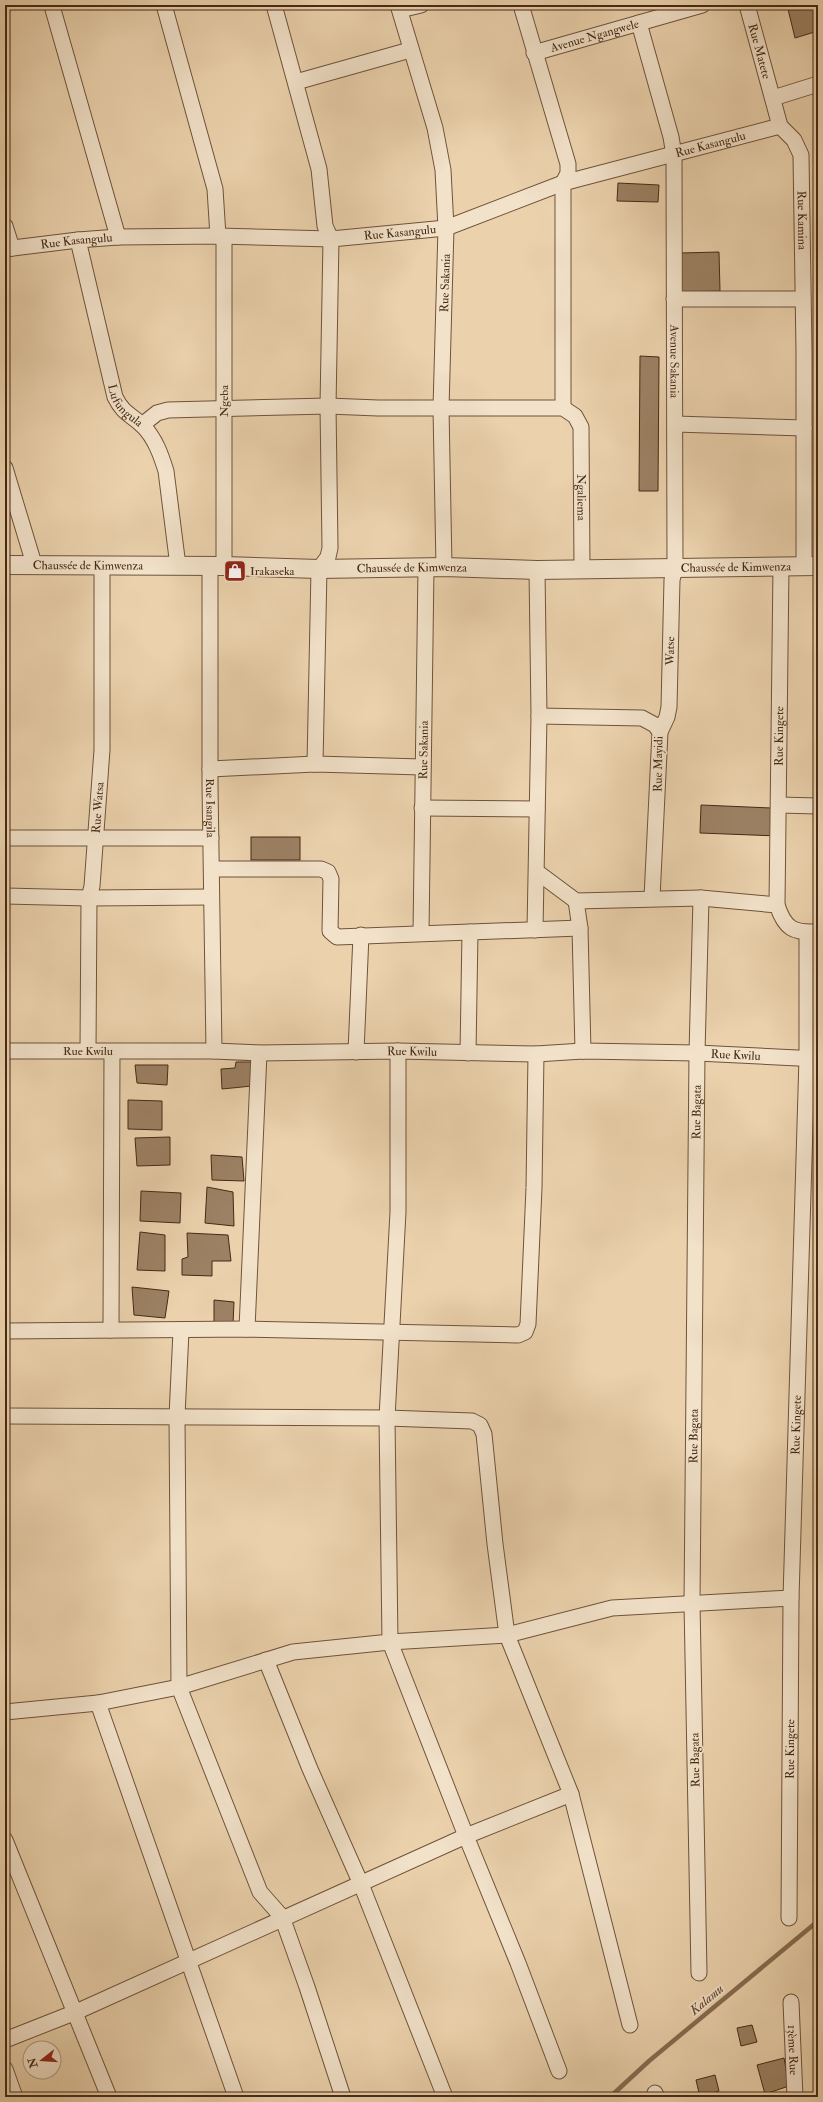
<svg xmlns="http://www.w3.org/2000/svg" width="823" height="2102" viewBox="0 0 823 2102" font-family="'IM FELL Double Pica',serif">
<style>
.green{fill:#cfb593;stroke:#8a6f54}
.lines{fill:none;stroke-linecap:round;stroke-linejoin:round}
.stream{stroke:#876c51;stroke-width:4.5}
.building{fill:#9c8164;stroke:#462914}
.minor-casing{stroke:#6f533a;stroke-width:17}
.tertiary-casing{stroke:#6f533a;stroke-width:20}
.minor{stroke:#f2e2ca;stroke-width:15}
.tertiary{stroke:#f2e2ca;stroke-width:18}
.labels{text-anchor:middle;stroke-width:3.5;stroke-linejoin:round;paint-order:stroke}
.street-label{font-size:12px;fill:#462914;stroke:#f2e2ca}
.poi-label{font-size:12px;fill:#462914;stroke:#f2e2ca;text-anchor:start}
.water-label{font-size:13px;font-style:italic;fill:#61452d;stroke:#f2e2ca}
</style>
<rect width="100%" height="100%" fill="#ebd2ad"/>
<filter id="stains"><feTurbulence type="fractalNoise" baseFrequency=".005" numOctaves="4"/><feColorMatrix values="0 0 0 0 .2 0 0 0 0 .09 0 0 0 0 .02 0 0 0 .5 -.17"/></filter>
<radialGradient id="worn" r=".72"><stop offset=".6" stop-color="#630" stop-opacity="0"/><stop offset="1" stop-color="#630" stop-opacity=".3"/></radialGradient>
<polygon class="green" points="818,115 818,226 814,120"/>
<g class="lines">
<polyline class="stream" points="610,2097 649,2061 818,1921"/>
</g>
<g class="building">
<polygon points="787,5 813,5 818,31 795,38"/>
<polygon points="618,183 659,185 658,202 617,201"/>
<polygon points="719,252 720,291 681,292 681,253"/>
<polygon points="640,356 659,357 658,491 639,491"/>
<polygon points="701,805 771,808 778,836 700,833"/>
<rect x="251" y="837" width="49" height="23"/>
<polygon points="236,1062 253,1062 252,1086 222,1089 221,1069 235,1068"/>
<polygon points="135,1065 168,1065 167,1085 137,1083"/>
<polygon points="128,1100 162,1101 162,1130 128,1129"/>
<polygon points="170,1137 170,1165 137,1166 135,1138"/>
<polygon points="211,1155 242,1157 244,1181 212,1180"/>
<polygon points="207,1187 233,1192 234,1226 205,1223"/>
<polygon points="141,1191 181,1193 180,1223 140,1221"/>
<polygon points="140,1232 165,1235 165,1271 137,1270"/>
<polygon points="187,1233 228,1235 231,1261 212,1261 212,1276 182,1275 182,1259 188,1257"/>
<polygon points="132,1287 169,1291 165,1318 134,1315"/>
<polygon points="214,1300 234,1302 233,1324 214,1324"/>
<polygon points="752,2025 757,2042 741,2046 737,2028"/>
<polygon points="784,2058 789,2086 765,2094 757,2065"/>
<polygon points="715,2075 719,2091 700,2097 696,2080"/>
</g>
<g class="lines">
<g class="minor-casing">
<g id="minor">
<polyline points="164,5 215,189 218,236"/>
<polyline points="274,5 319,169 325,226 331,239 328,406 330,548 328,557 319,569 315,764"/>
<polyline points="398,5 435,128 443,170 446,228 441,408 444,567"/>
<polyline points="521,5 568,164 568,173 563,183 563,408"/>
<path id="s1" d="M747,5L780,126L794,140L801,155L804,351V566"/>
<polyline points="52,6 118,237"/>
<polyline points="400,10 421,5"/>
<path id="s2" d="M639,23L671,137L674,155L675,568L672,580L669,707L667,717L660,732"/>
<path id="s3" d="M534,53L702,5"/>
<polyline points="296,82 410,50"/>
<polyline points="773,98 818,84"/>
<polyline points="5,226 12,248"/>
<path id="s4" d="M78,240L115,397C124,415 131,414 143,426C155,438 161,455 166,471L178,566"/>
<path id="s5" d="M5,249L78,240L118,237L218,236L331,239L446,228L563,183L780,126"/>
<polyline points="674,299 803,299"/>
<polyline points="675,424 804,428"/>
<path id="s6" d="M142,425L157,413L168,410L328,406L378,408H563L575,416L581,427L582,568"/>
<polyline points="5,468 34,564"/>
<path id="s7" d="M210,566V785L214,1051"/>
<polyline points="224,566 224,237"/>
<polyline points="539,716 642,718 655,725 660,732 652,898"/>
<polyline points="210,769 315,764 422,767"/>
<polyline points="779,805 818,806"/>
<polyline points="422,808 537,809"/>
<polyline points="5,838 211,838"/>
<polyline points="212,869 321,869 328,872 331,879 330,931 337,937 580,928"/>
<path d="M537,872L576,901L701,898L777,905C785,929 793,933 818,932"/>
<polyline points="5,896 89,898 211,897"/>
<polyline points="576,901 580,928 583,1051"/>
<path id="s8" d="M777,905L781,566"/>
<polyline points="535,930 539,716 537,570"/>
<path id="s9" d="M421,933L426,568"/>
<path id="s10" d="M88,1050L89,898L92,886L102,750V565"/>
<path id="s11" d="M5,1051H214L259,1053L398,1051L536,1054L583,1051L697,1053L818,1059"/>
<polyline points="398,1051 398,1212 387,1418 390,1642 466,1836 518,1963 559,2071"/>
<polyline points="356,1052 361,935"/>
<polyline points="468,1053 470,932"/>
<polyline points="247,1329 259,1053"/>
<polyline points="111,1330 112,1052"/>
<polyline points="5,1331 247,1329 518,1335 525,1332 528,1324 534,1188 536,1054"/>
<polyline points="181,1331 177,1416 179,1687 260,1892 282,1917 307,1987 343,2097"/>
<polyline points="5,1416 387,1418 472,1421 480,1425 484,1434 495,1544 507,1635 571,1794 630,2025"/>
<polyline points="266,1660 310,1769 361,1884 445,2097"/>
<polyline points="98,1703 236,2097"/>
<polyline points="5,1712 98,1703 179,1687 293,1652 390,1642 507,1635 612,1608 791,1598"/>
<polyline points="5,1840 109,2097"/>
<path id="s12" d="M789,1918L791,1598L807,1058V932"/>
<path id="s13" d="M699,1973L692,1603L697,1053L701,898"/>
<path id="s14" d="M791,2002L795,2097"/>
<polyline points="5,2040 76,2012 466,1836 571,1794"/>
<polyline points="5,2069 15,2097"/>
<polyline points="655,2093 657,2097"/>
</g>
</g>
<g class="tertiary-casing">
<g id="tertiary">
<path id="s15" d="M5,565L224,566L319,569L444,567L537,570L818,566"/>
</g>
</g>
<use href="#minor" class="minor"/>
<use href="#tertiary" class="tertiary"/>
</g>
<defs>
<g id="shop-square" transform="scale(1.15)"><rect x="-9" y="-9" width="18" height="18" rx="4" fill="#8f2418" stroke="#f2e2ca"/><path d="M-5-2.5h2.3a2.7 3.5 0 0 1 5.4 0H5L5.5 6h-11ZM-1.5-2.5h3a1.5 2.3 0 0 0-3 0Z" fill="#fff"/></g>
</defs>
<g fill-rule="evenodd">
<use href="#shop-square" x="235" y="571"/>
</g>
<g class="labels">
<g class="street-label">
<text dy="4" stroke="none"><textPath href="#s3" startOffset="63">Avenue Ngangwele</textPath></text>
<text dy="4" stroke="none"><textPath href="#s1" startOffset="48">Rue Matete</textPath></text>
<text dy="4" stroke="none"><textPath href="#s5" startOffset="720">Rue Kasangulu</textPath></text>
<text dy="4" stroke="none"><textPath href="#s1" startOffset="227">Rue Kamina</textPath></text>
<text dy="4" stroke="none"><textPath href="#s5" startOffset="396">Rue Kasangulu</textPath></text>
<text dy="4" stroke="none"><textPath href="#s5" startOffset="72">Rue Kasangulu</textPath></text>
<text transform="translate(445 283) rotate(-88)" y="4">Rue Sakania</text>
<text dy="4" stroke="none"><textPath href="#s2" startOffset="343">Avenue Sakania</textPath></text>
<text transform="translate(224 401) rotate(-90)" y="4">Ngeba</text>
<text dy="4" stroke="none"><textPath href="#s4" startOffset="174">Lufungula</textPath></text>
<text dy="4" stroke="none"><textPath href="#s6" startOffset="523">Ngaliema</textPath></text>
<text dy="4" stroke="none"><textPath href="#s15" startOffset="83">Chaussée de Kimwenza</textPath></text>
<text dy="4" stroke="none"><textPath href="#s15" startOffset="731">Chaussée de Kimwenza</textPath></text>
<text dy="4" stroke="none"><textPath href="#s15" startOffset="407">Chaussée de Kimwenza</textPath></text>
<text transform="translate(670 651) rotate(-89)" y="4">Watse</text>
<text dy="4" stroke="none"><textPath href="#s8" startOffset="169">Rue Kingete</textPath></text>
<text dy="4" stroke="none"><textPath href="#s9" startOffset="183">Rue Sakania</textPath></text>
<text transform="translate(658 764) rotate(-89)" y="4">Rue Mayidi</text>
<text dy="4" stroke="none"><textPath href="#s10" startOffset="243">Rue Watsa</textPath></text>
<text dy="4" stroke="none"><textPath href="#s7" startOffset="242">Rue Isangila</textPath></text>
<text dy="4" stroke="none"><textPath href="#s11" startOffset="83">Rue Kwilu</textPath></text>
<text dy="4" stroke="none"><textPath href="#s11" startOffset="407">Rue Kwilu</textPath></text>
<text dy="4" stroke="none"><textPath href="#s11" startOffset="731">Rue Kwilu</textPath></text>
<text dy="4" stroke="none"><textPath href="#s13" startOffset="861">Rue Bagata</textPath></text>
<text dy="4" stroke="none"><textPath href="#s12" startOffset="493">Rue Kingete</textPath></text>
<text dy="4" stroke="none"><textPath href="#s13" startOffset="537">Rue Bagata</textPath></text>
<text dy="4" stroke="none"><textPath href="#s12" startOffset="169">Rue Kingete</textPath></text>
<text transform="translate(695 1760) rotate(-91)" y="4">Rue Bagata</text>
<text dy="4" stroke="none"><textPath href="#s14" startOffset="48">13ème Rue</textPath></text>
</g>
<g class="poi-label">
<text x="250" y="575">Irakaseka</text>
</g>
<g class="water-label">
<text transform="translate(706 1999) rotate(-40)" y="5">Kalamu</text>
</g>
</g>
<rect width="823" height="2102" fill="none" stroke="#ebd2ad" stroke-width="20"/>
<rect x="6" y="6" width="811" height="2090" fill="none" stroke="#462914" stroke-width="2"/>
<rect x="10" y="10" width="803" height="2082" fill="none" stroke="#462914"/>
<g transform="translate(42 2060) rotate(253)"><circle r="19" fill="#f2e2ca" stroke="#ad9881"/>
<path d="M0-3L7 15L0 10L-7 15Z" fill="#8f2418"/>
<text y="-6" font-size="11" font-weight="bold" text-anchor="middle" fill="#462914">N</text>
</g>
<rect width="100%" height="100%" filter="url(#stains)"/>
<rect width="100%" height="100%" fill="url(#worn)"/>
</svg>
